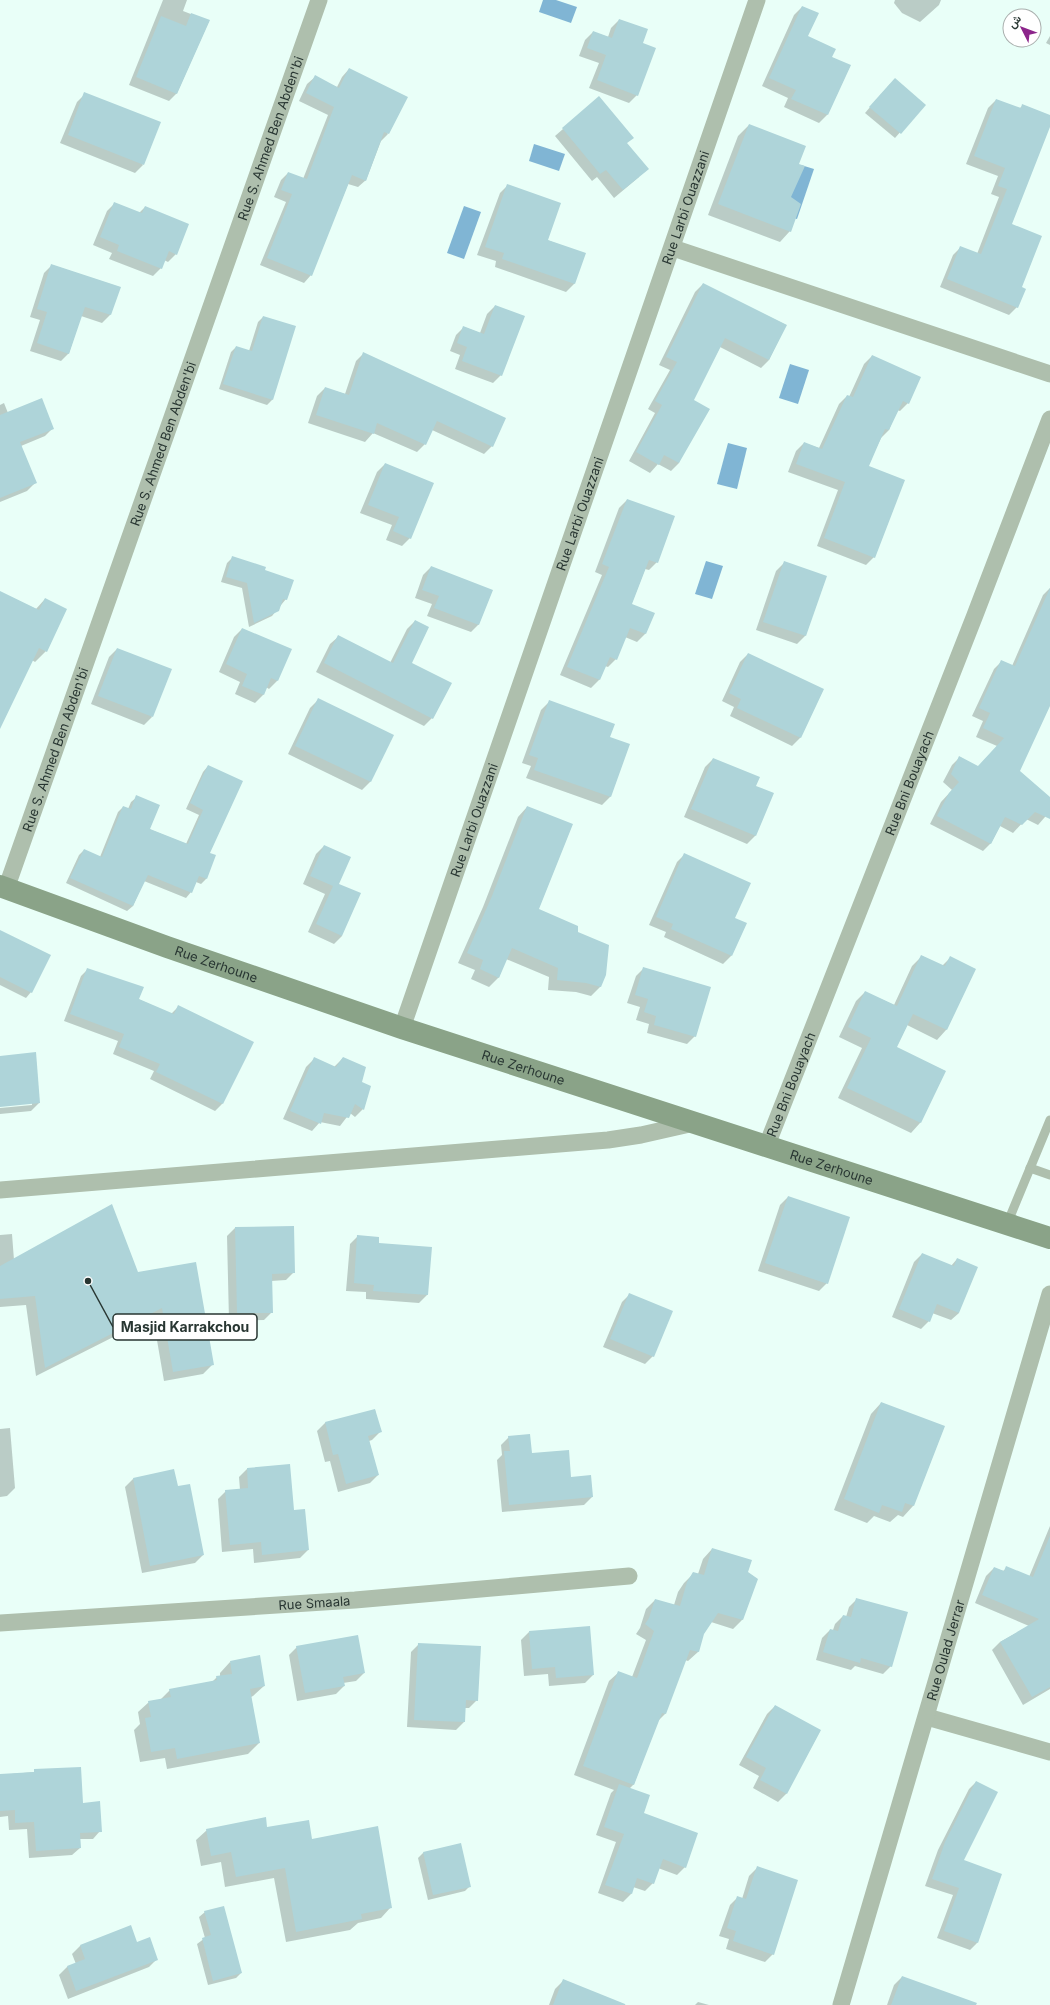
<svg xmlns="http://www.w3.org/2000/svg" width="1050" height="2005" viewBox="0 0 1050 2005" font-family="Inter,Vazirmatn,sans-serif">
<style>
.water{fill:#80b5d4}
.shadow{fill:#0003}
.building{fill:#aed4d9}
.lines{fill:none;stroke-linecap:round;stroke-linejoin:round}
.lane{stroke:#aebfad;stroke-width:9}
.street{stroke:#aebfad;stroke-width:17}
.secondary{stroke:#8aa388;stroke-width:22}
.labels{text-anchor:middle;stroke-width:3.5;stroke-linejoin:round;paint-order:stroke}
.street-label{font-size:13px;fill:#283632;stroke:#fff}
.leader{fill:none;stroke:#283632;stroke-width:1.5}
.callout-dot{fill:#283632;stroke:#fff;stroke-width:1.5}
.callout{fill:#fff;stroke:#283632;stroke-width:1.5}
.callout-label{font-size:14px;text-anchor:middle;font-weight:bold;fill:#283632}
</style>
<rect width="100%" height="100%" fill="#e9fff8"/>
<g class="water">
<polygon points="543,0 556,0 577,7 571,23 539,12"/>
<polygon points="534,144 565,154 559,171 529,161"/>
<polygon points="801,165 814,169 797,219 784,215"/>
<polygon points="464,206 481,212 464,259 447,253"/>
<polygon points="790,364 809,370 798,404 779,398"/>
<polygon points="728,443 747,448 737,489 717,484"/>
<polygon points="706,561 723,566 712,599 695,594"/>
</g>
<g class="shadow">
<polygon points="163,0 187,0 183,11 209,21 177,93 169,101 129,85"/>
<polygon points="895,0 941,0 939,5 920,22 902,13 894,3"/>
<polygon points="802,7 807,37 831,57 850,66 827,115 819,123 784,107 788,98 762,86 794,15"/>
<polygon points="619,20 642,44 637,95 629,103 589,88 599,63 579,56 585,40 593,32 608,37 611,28"/>
<polygon points="1050,36 1050,45 1046,43"/>
<polygon points="349,69 388,134 381,141 366,180 358,187 348,184 311,275 304,283 260,265 286,202 274,197 281,180 288,173 303,179 328,115 299,101 307,84 315,77 337,87 342,77"/>
<polygon points="890,84 924,105 895,138 865,113"/>
<polygon points="85,94 143,165 135,173 60,143 77,102"/>
<polygon points="996,100 1019,109 1023,105 1050,116 1050,121 1011,225 1020,288 1017,307 1009,315 940,287 953,255 961,247 977,254 999,197 991,194 998,176 966,164 988,108"/>
<polygon points="749,125 798,164 789,198 790,231 780,242 708,215 738,136"/>
<polygon points="563,129 626,143 639,177 614,198 597,177 592,181 555,136"/>
<polygon points="508,185 547,240 584,254 574,284 566,292 495,267 496,261 477,255 500,193"/>
<polygon points="115,203 139,213 145,207 176,254 168,262 164,260 161,268 153,276 109,259 112,253 93,245 107,211"/>
<polygon points="52,265 119,287 110,315 102,323 81,316 69,353 61,361 30,351 40,320 30,317 44,273"/>
<polygon points="703,284 786,325 769,360 761,368 720,347 693,400 679,463 671,471 658,464 650,473 629,461 655,413 648,409 670,370 659,365 695,292"/>
<polygon points="495,306 501,375 493,383 455,369 460,355 450,351 456,335 464,327 480,333 487,314"/>
<polygon points="263,317 272,400 267,405 219,389 231,352 236,347 249,351 258,322"/>
<polygon points="364,353 492,446 484,454 432,430 425,444 417,452 373,433 365,442 308,423 317,396 325,388 345,394 356,361"/>
<polygon points="872,356 908,403 900,411 897,410 889,430 881,438 867,467 874,557 866,565 817,546 838,490 788,472 796,451 804,443 819,448 839,404 847,396 849,397 864,364"/>
<polygon points="4,403 8,413 53,428 45,436 21,446 35,483 27,491 0,502 0,405"/>
<polygon points="385,464 410,538 402,546 386,540 392,525 360,513 377,472"/>
<polygon points="627,500 657,562 649,570 645,569 631,605 653,614 645,634 637,642 625,637 616,659 608,667 605,666 599,680 591,688 560,675 602,575 595,572 619,508"/>
<polygon points="232,558 264,571 286,599 272,616 249,627 242,588 221,582 227,563"/>
<polygon points="784,563 826,577 805,636 797,644 756,630 776,571"/>
<polygon points="431,567 479,624 471,632 427,616 432,604 415,598 423,575"/>
<polygon points="1050,588 1050,704 1019,771 1050,798 1050,808 1045,817 1038,825 1026,819 1013,833 1000,826 991,843 983,851 930,824 941,802 952,790 943,782 952,765 960,757 978,767 997,746 976,737 983,721 972,716 994,669 1002,661 1012,666 1043,595"/>
<polygon points="0,592 36,609 45,599 46,651 35,662 32,660 0,715"/>
<polygon points="415,621 410,663 432,718 424,726 316,672 330,644 338,637 390,663 407,629"/>
<polygon points="242,629 290,650 277,681 269,689 266,687 263,695 255,703 235,694 240,682 219,672 234,637"/>
<polygon points="117,649 152,717 144,725 91,704 109,657"/>
<polygon points="748,654 823,690 800,738 792,746 730,716 734,707 722,701 740,662"/>
<polygon points="318,700 392,735 370,782 362,790 288,754 310,708"/>
<polygon points="549,702 609,738 628,745 610,797 602,805 526,778 531,766 522,763 541,710"/>
<polygon points="713,759 755,787 772,794 755,836 747,844 684,817 705,767"/>
<polygon points="208,766 208,853 206,879 201,884 196,882 191,892 186,898 144,881 133,906 127,911 66,883 79,855 84,850 100,857 118,812 123,807 128,809 131,802 137,797 149,829 186,844 199,815 186,809 203,772"/>
<polygon points="527,807 538,910 577,933 601,986 591,996 576,992 548,990 549,977 506,959 499,977 489,987 471,979 475,970 458,963 483,907 518,817"/>
<polygon points="324,846 338,884 342,936 334,944 308,932 325,894 303,884 316,854"/>
<polygon points="685,854 734,918 731,956 723,964 664,937 666,932 649,925 677,862"/>
<polygon points="0,933 31,992 26,998 0,985"/>
<polygon points="922,956 942,966 950,958 975,969 946,1030 937,1040 907,1025 896,1048 945,1071 920,1123 911,1133 838,1098 862,1048 839,1037 856,1001 865,992 894,1005 912,966"/>
<polygon points="644,968 695,1036 687,1044 647,1033 649,1024 636,1020 640,1007 627,1003 636,976"/>
<polygon points="88,969 138,999 171,1014 178,1007 252,1043 222,1104 215,1111 150,1079 154,1071 113,1054 118,1041 64,1021 81,976"/>
<polygon points="0,1057 39,1103 31,1111 0,1114 0,1108 32,1105 32,1103 0,1106"/>
<polygon points="343,1058 360,1082 363,1109 355,1117 350,1113 340,1126 320,1122 312,1131 283,1119 306,1067 314,1059 334,1067"/>
<polygon points="788,1197 827,1283 819,1291 758,1271 780,1205"/>
<polygon points="235,1228 294,1272 286,1280 271,1281 272,1312 264,1320 229,1321 227,1236"/>
<polygon points="12,1234 14,1260 138,1273 212,1365 203,1374 164,1381 153,1317 36,1376 26,1305 0,1307 0,1235"/>
<polygon points="358,1236 378,1244 431,1248 427,1295 419,1303 366,1299 366,1292 346,1291 350,1244"/>
<polygon points="922,1254 951,1266 957,1259 959,1313 951,1320 932,1313 929,1321 921,1329 892,1317 914,1262"/>
<polygon points="630,1294 653,1356 645,1364 603,1347 622,1302"/>
<polygon points="881,1403 944,1427 913,1506 903,1517 898,1515 890,1522 874,1516 867,1523 834,1510 871,1414"/>
<polygon points="375,1410 380,1432 372,1440 369,1441 378,1475 370,1483 338,1492 330,1461 325,1462 317,1431 325,1423"/>
<polygon points="10,1428 15,1488 7,1496 0,1497 0,1429"/>
<polygon points="509,1437 531,1454 570,1478 592,1497 584,1505 502,1512 497,1460 502,1455 501,1445"/>
<polygon points="289,1465 293,1511 308,1550 300,1558 254,1563 253,1549 222,1552 218,1499 226,1491 240,1490 239,1477 247,1469"/>
<polygon points="133,1479 177,1487 203,1555 195,1563 142,1573 125,1487"/>
<polygon points="1050,1526 1050,1689 1023,1705 992,1650 1000,1642 1029,1626 975,1603 986,1576 994,1568 1003,1571 1007,1568 1029,1577"/>
<polygon points="712,1549 757,1579 742,1620 733,1629 711,1622 703,1634 698,1652 688,1661 685,1660 665,1714 657,1722 634,1784 629,1789 642,1814 685,1867 677,1875 658,1868 653,1883 645,1891 633,1887 631,1894 623,1902 598,1893 616,1842 596,1835 611,1793 614,1790 574,1775 609,1681 619,1672 632,1677 646,1640 636,1634 640,1628 646,1609 655,1600 674,1605 678,1592 684,1583 694,1573 698,1574 703,1559"/>
<polygon points="857,1599 891,1666 883,1674 855,1666 851,1670 816,1660 822,1638 830,1630 833,1630 835,1624 843,1616 846,1617 849,1607"/>
<polygon points="529,1632 593,1675 585,1683 549,1686 548,1674 524,1676 521,1640"/>
<polygon points="419,1644 477,1700 469,1708 465,1708 464,1722 456,1730 407,1727 411,1652"/>
<polygon points="297,1647 364,1673 356,1681 343,1683 344,1686 336,1694 297,1701 289,1655"/>
<polygon points="230,1662 264,1686 253,1696 251,1697 259,1743 248,1754 167,1769 165,1758 140,1762 134,1730 140,1724 138,1712 149,1702 160,1700 170,1690 212,1682 217,1677 220,1677 220,1673"/>
<polygon points="775,1706 820,1731 786,1794 778,1802 753,1788 759,1776 739,1765 767,1714"/>
<polygon points="80,1768 82,1804 100,1831 93,1839 79,1839 80,1848 72,1855 29,1858 27,1829 9,1830 8,1816 0,1817 0,1775"/>
<polygon points="976,1782 962,1861 1001,1875 977,1943 970,1950 937,1938 953,1895 925,1886 938,1850 969,1789"/>
<polygon points="267,1829 311,1840 391,1907 381,1918 358,1923 350,1930 286,1942 274,1878 225,1887 221,1862 201,1866 196,1840 207,1830"/>
<polygon points="460,1844 470,1886 465,1891 428,1900 418,1858 423,1853"/>
<polygon points="757,1868 773,1954 765,1962 726,1949 729,1939 719,1936 730,1905 738,1897 742,1899 749,1876"/>
<polygon points="205,1912 241,1973 236,1978 208,1985 197,1944 205,1938 199,1917"/>
<polygon points="137,1943 157,1959 149,1967 68,1999 59,1975 67,1967 76,1964 72,1954 80,1946"/>
<polygon points="902,1977 963,2005 887,2005 894,1985"/>
<polygon points="563,1981 626,2005 549,2005 555,1989"/>
<polygon points="698,2002 709,2005 695,2005"/>
</g>
<g class="building">
<polygon points="802,6 819,13 808,36 836,49 832,57 851,65 828,115 791,99 796,90 769,78"/>
<polygon points="191,13 210,20 177,94 136,77 161,16 186,26"/>
<polygon points="619,19 648,29 643,43 656,48 638,96 597,80 606,55 587,48 593,31 612,38"/>
<polygon points="349,68 408,97 389,134 384,132 366,181 352,175 312,276 267,258 292,194 281,190 288,172 307,179 334,107 306,93 315,75 339,88"/>
<polygon points="895,78 926,105 901,134 869,107"/>
<polygon points="84,92 161,122 144,165 68,135"/>
<polygon points="599,96 634,138 627,143 649,169 623,190 606,170 600,174 562,128"/>
<polygon points="996,99 1021,108 1022,104 1050,115 1050,127 1012,224 1042,236 1022,287 1026,289 1018,308 947,279 960,246 981,254 1007,189 998,186 1005,168 974,156"/>
<polygon points="749,124 806,146 799,164 805,166 791,197 801,204 791,232 718,204"/>
<polygon points="507,184 561,203 548,240 586,253 575,284 502,259 504,253 485,247"/>
<polygon points="114,202 142,213 145,206 189,224 177,255 169,251 162,269 117,251 119,245 100,237"/>
<polygon points="51,264 121,287 111,315 85,307 69,354 37,343 47,312 37,309"/>
<polygon points="703,283 787,325 769,360 725,338 694,400 710,409 679,463 664,455 659,465 636,452 662,405 655,401 677,362 666,357"/>
<polygon points="495,305 525,316 502,376 462,361 467,347 457,343 463,326 484,334"/>
<polygon points="263,316 296,326 273,400 223,384 236,346 252,351"/>
<polygon points="363,352 506,418 493,447 437,421 426,445 377,423 374,434 316,415 325,387 349,395"/>
<polygon points="872,355 921,377 909,404 903,401 889,430 885,429 869,466 905,480 875,558 824,538 845,482 796,464 804,442 822,449 847,395 853,397"/>
<polygon points="42,398 54,429 20,442 37,483 0,498 0,415"/>
<polygon points="385,463 434,483 411,539 393,531 399,517 368,505"/>
<polygon points="627,499 675,516 658,563 649,560 632,604 655,613 646,634 630,628 617,660 610,657 600,680 567,667 609,567 602,564"/>
<polygon points="232,556 266,567 265,570 294,580 287,600 283,599 279,611 254,623 247,583 226,577"/>
<polygon points="784,561 827,576 806,636 763,622"/>
<polygon points="431,566 493,590 479,625 434,608 439,596 422,590"/>
<polygon points="1050,588 1050,706 1020,771 1050,797 1050,819 1035,812 1022,825 1005,817 991,844 937,816 949,793 959,782 951,774 959,756 978,766 1004,738 983,728 990,713 979,708 1001,660 1015,666"/>
<polygon points="0,591 39,610 45,598 67,609 47,652 39,648 0,729"/>
<polygon points="415,620 429,627 412,663 452,683 433,719 324,663 338,635 393,663"/>
<polygon points="242,628 292,649 278,681 271,678 264,695 242,686 247,674 226,664"/>
<polygon points="117,648 172,669 153,717 98,696"/>
<polygon points="748,653 824,689 801,738 737,708 741,699 729,693"/>
<polygon points="318,698 394,735 371,782 295,746"/>
<polygon points="549,700 615,724 610,737 630,744 611,797 534,770 538,758 529,755"/>
<polygon points="713,758 760,777 756,786 774,793 756,836 691,809"/>
<polygon points="208,765 243,781 210,853 216,855 207,879 199,876 192,893 148,875 133,906 70,878 84,849 102,857 123,806 131,809 136,795 160,805 150,829 188,844 203,810 190,803"/>
<polygon points="527,806 573,824 539,909 578,926 578,932 609,945 606,975 601,987 586,983 557,980 558,968 512,948 499,978 480,969 483,960 467,953 492,896"/>
<polygon points="324,845 351,857 339,884 361,893 342,936 316,924 333,886 310,876"/>
<polygon points="684,853 751,883 735,918 747,923 732,956 671,929 673,924 656,917"/>
<polygon points="0,930 51,955 32,993 0,977"/>
<polygon points="921,955 945,966 950,956 976,969 947,1030 913,1014 897,1047 946,1071 921,1123 847,1088 871,1038 848,1027 865,991 897,1006"/>
<polygon points="643,967 711,987 696,1037 654,1025 656,1016 644,1012 648,999 635,995"/>
<polygon points="87,968 144,987 139,999 174,1014 178,1005 254,1042 223,1104 156,1072 160,1064 119,1047 124,1034 70,1014"/>
<polygon points="36,1052 40,1103 0,1107 0,1056"/>
<polygon points="314,1057 336,1067 343,1057 366,1067 362,1082 371,1086 364,1110 355,1104 349,1118 324,1113 321,1124 290,1111"/>
<polygon points="788,1196 850,1217 828,1284 765,1263"/>
<polygon points="112,1204 138,1272 196,1262 214,1365 173,1372 162,1308 45,1368 35,1296 0,1299 0,1266"/>
<polygon points="294,1226 295,1273 272,1274 273,1313 237,1313 235,1227"/>
<polygon points="357,1235 379,1237 379,1243 432,1247 428,1295 373,1291 374,1285 354,1283"/>
<polygon points="922,1253 954,1266 957,1258 978,1267 959,1313 937,1304 930,1322 899,1309"/>
<polygon points="629,1293 673,1311 654,1357 610,1339"/>
<polygon points="881,1402 945,1426 914,1506 905,1503 902,1512 882,1505 879,1513 844,1499"/>
<polygon points="375,1409 382,1432 368,1436 379,1475 346,1484 338,1454 333,1455 325,1422"/>
<polygon points="530,1434 532,1453 569,1450 571,1477 591,1475 593,1497 509,1505 504,1451 510,1451 508,1436"/>
<polygon points="290,1464 294,1510 305,1509 309,1550 262,1555 261,1542 230,1545 225,1490 248,1488 247,1468"/>
<polygon points="174,1469 178,1486 190,1484 204,1555 150,1566 133,1478"/>
<polygon points="1050,1536 1050,1687 1032,1697 1000,1642 1039,1619 982,1595 994,1567 1004,1571 1006,1566 1033,1577"/>
<polygon points="712,1548 752,1560 748,1572 758,1579 743,1620 718,1613 704,1634 699,1652 690,1650 666,1714 662,1713 634,1785 583,1766 618,1671 637,1678 654,1631 645,1624 649,1618 655,1599 680,1606 687,1582 693,1572 704,1575"/>
<polygon points="856,1598 908,1612 892,1667 861,1658 860,1663 823,1652 830,1629 838,1631 843,1615 851,1617"/>
<polygon points="590,1626 594,1675 556,1678 555,1667 532,1669 529,1631"/>
<polygon points="358,1635 365,1673 343,1677 345,1686 305,1693 296,1646"/>
<polygon points="418,1643 481,1646 478,1701 466,1700 465,1722 414,1720"/>
<polygon points="260,1655 265,1686 250,1689 260,1743 177,1759 175,1748 151,1752 145,1718 151,1717 148,1701 171,1697 169,1689 217,1680 216,1676 232,1674 230,1661"/>
<polygon points="775,1705 821,1730 787,1794 760,1780 766,1768 746,1757"/>
<polygon points="81,1767 83,1803 100,1801 102,1832 80,1833 81,1848 36,1851 34,1822 15,1823 15,1810 0,1811 0,1774 34,1772 34,1769"/>
<polygon points="976,1781 998,1792 964,1860 1002,1874 978,1943 944,1931 959,1888 932,1879 945,1842"/>
<polygon points="619,1784 650,1795 644,1813 698,1833 686,1868 663,1859 654,1884 637,1878 632,1894 605,1885 624,1834 604,1827"/>
<polygon points="266,1817 267,1827 309,1820 312,1839 378,1826 392,1908 361,1914 362,1919 296,1932 285,1868 236,1877 231,1852 211,1856 206,1829"/>
<polygon points="461,1843 471,1887 433,1895 423,1852"/>
<polygon points="757,1866 798,1880 774,1955 733,1941 736,1931 727,1928 737,1896 746,1899"/>
<polygon points="224,1906 242,1973 213,1981 202,1938 211,1935 204,1911"/>
<polygon points="131,1925 137,1942 150,1937 158,1960 76,1991 67,1966 85,1959 80,1945"/>
<polygon points="902,1976 977,2003 976,2005 891,2005"/>
<polygon points="563,1979 625,2004 625,2005 553,2005"/>
</g>
<g class="lines">
<g class="lane">
<polyline points="1030,1168 1050,1175"/>
<polyline points="1007,1224 1050,1120"/>
</g>
<g class="street">
<polyline points="673,248 1050,374"/>
<path id="s1" d="M6,889L319,0"/>
<path id="s2" d="M402,1028L757,0"/>
<path id="s3" d="M767,1145L975,615L1050,419"/>
<polyline points="0,1190 608,1140 641,1135 694,1123"/>
<path id="s4" d="M0,1623L355,1600L629,1576"/>
<polyline points="927,1717 1050,1752"/>
<path id="s5" d="M841,2005L1050,1294"/>
</g>
<path class="secondary" id="s6" d="M0,886L167,947L402,1028L1050,1238"/>
</g>
<g class="labels">
<g class="street-label">
<text dy="5" stroke="none"><textPath href="#s1" startOffset="796">Rue S. Ahmed Ben Abden'bi</textPath></text>
<text dy="5" stroke="none"><textPath href="#s2" startOffset="868">Rue Larbi Ouazzani</textPath></text>
<text dy="5" stroke="none"><textPath href="#s1" startOffset="472">Rue S. Ahmed Ben Abden'bi</textPath></text>
<text dy="5" stroke="none"><textPath href="#s2" startOffset="544">Rue Larbi Ouazzani</textPath></text>
<text dy="5" stroke="none"><textPath href="#s1" startOffset="148">Rue S. Ahmed Ben Abden'bi</textPath></text>
<text dy="5" stroke="none"><textPath href="#s3" startOffset="389">Rue Bni Bouayach</textPath></text>
<text dy="5" stroke="none"><textPath href="#s2" startOffset="220">Rue Larbi Ouazzani</textPath></text>
<text dy="5" stroke="none"><textPath href="#s6" startOffset="230">Rue Zerhoune</textPath></text>
<text dy="5" stroke="none"><textPath href="#s6" startOffset="554">Rue Zerhoune</textPath></text>
<text dy="5" stroke="none"><textPath href="#s3" startOffset="65">Rue Bni Bouayach</textPath></text>
<text dy="5" stroke="none"><textPath href="#s6" startOffset="878">Rue Zerhoune</textPath></text>
<text dy="5" stroke="none"><textPath href="#s4" startOffset="315">Rue Smaala</textPath></text>
<text dy="5" stroke="none"><textPath href="#s5" startOffset="370">Rue Oulad Jerrar</textPath></text>
</g>
</g>
<path class="leader" d="M88 1281L113 1327"/>
<circle class="callout-dot" cx="88" cy="1281" r="4"/>
<rect class="callout" x="113" y="1314" width="144" height="26" rx="4"/>
<g class="callout-label">
<text x="185" y="1332">Masjid Karrakchou</text>
</g>
<g transform="translate(1022 28) rotate(312)"><circle r="19" fill="#ffffff" stroke="#a9afad"/>
<path d="M0-3L7 15L0 10L-7 15Z" fill="#8c258b"/>
<text y="-6" font-size="11" font-weight="bold" text-anchor="middle" fill="#283632">ش</text>
</g>
</svg>
